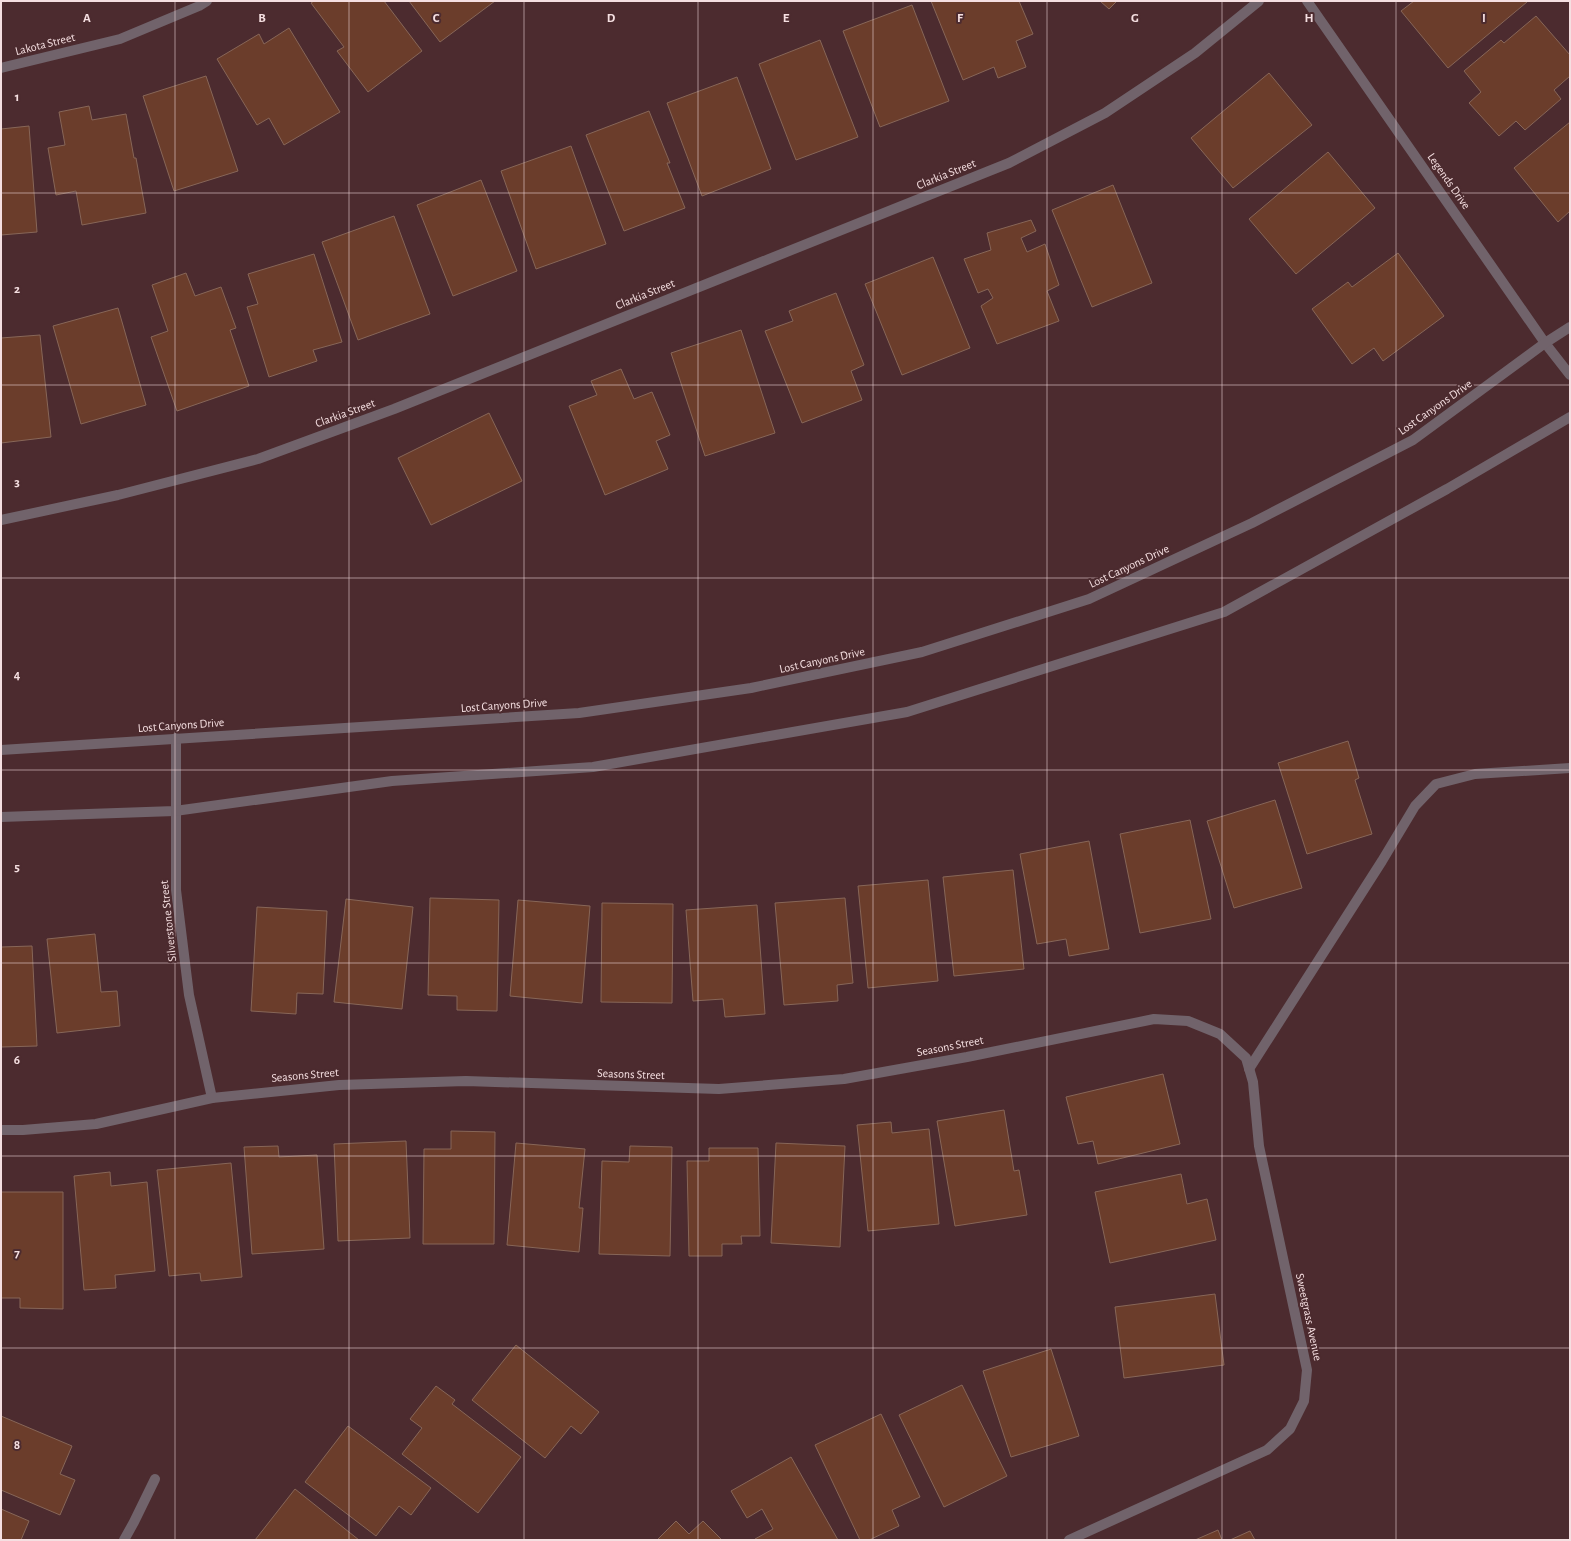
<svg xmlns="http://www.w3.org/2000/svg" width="1571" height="1541" viewBox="0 0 1571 1541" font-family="'Alegreya Sans',sans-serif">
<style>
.building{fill:#6b3d2b;stroke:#876658}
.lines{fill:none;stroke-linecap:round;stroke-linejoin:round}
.service{stroke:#71636b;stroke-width:10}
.minor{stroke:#71636b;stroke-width:10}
.tertiary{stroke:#71636b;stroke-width:10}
.grid{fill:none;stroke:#f5dfe1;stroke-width:1;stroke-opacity:0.55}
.labels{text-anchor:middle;stroke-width:4;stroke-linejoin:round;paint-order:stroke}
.street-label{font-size:12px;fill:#f5dfe1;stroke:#4c2b2f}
.grid-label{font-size:13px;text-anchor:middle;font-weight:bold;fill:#f5dfe1;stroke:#4c2b2f;stroke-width:4;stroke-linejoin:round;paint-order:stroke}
</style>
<rect width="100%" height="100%" fill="#4c2b2f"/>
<g class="building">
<polygon points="314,1 384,1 422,51 368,92 337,51 344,47 311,3"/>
<polygon points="409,1 495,1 440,42"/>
<polygon points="931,1 1019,1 1033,34 1016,41 1026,67 998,78 994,67 963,80"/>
<polygon points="1100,1 1117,1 1109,9"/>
<polygon points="1414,1 1527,1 1527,2 1448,68 1401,11"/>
<polygon points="912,5 949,101 880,127 843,31"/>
<polygon points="1536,16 1570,55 1570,76 1554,90 1561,99 1525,130 1516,121 1499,136 1469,103 1481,92 1464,71 1501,40 1504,43"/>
<polygon points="289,28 340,112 284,145 269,118 257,125 217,59 259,34 264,44"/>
<polygon points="820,40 858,137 796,160 759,64"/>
<polygon points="1269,73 1312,125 1233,188 1191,138"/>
<polygon points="206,76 238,171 174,191 143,96"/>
<polygon points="737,77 771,169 702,196 667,103"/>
<polygon points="89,106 92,120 126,114 134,158 136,158 146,213 82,225 76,191 56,195 48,148 65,145 59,112"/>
<polygon points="649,111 670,163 667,163 685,208 624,231 586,135"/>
<polygon points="1570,122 1570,211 1558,222 1514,168"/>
<polygon points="29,126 37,232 1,235 1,129"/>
<polygon points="571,146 606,244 536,269 501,171"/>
<polygon points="1328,152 1375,208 1296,274 1249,219"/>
<polygon points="481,180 517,271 453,296 417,205"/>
<polygon points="1113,185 1152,283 1092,307 1052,210"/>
<polygon points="394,216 430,314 358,340 322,242"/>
<polygon points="1031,220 1036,231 1021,238 1027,252 1045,244 1059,285 1047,291 1059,321 997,344 981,306 993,298 988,289 978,293 964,259 991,250 987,233"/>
<polygon points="1398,253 1444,316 1383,361 1374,348 1352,364 1312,309 1348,282 1352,287"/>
<polygon points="314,254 342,342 313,350 317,361 269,377 247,307 258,304 248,274"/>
<polygon points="933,257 970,348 902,375 865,284"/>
<polygon points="186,273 195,296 221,287 236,328 230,330 249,386 177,411 151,337 168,331 152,285"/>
<polygon points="836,293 864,365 851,371 862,400 802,423 765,331 793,321 789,311"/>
<polygon points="118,308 146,405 81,424 53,326"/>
<polygon points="741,330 775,433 705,456 671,353"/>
<polygon points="40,335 51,437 1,443 1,338"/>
<polygon points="621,369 634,399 652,392 670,435 656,441 668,469 605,495 569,406 597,395 591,381"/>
<polygon points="489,413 522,481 431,525 398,458"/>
<polygon points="1348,741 1359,778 1355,780 1372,834 1307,854 1278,763"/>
<polygon points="1275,800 1302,888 1234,908 1207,821"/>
<polygon points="1190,820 1211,919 1140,933 1120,834"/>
<polygon points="1089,841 1109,949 1069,956 1066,939 1037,944 1020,854"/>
<polygon points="1013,870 1024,969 954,976 943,877"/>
<polygon points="928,880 938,981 868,988 858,886"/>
<polygon points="430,898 499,900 497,1011 457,1010 457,996 428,995"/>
<polygon points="845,898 853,983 837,985 838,1001 784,1005 775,903"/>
<polygon points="346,899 413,907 402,1009 334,1002"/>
<polygon points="518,900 590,906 582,1003 510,996"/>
<polygon points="602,903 673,904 672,1003 601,1002"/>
<polygon points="757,905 765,1014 725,1017 723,999 693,1001 686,910"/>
<polygon points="257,907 327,911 323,994 297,993 296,1014 251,1011"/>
<polygon points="95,934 101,992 117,991 120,1026 57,1033 47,939"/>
<polygon points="32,946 37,1046 1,1047 1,947"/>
<polygon points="1163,1074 1180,1144 1098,1164 1093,1141 1078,1144 1066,1097"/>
<polygon points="1004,1110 1014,1171 1019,1170 1027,1215 955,1226 937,1121"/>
<polygon points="891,1122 892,1133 929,1129 939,1224 868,1231 857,1125"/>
<polygon points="451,1131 495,1132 494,1244 423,1244 424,1149 451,1149"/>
<polygon points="406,1141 410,1238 338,1241 334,1144"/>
<polygon points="516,1143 585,1149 579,1208 583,1208 579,1252 507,1245"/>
<polygon points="776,1143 845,1146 840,1247 771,1243"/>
<polygon points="278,1146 279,1157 317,1155 324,1249 252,1254 244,1147"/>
<polygon points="630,1146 672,1147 670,1256 599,1254 602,1161 629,1162"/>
<polygon points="709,1148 758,1148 760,1236 741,1236 742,1244 722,1244 722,1256 689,1256 687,1161 709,1161"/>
<polygon points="231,1163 242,1277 201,1281 200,1273 169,1276 157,1170"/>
<polygon points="110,1172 111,1186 147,1182 155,1271 115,1275 116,1288 84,1290 74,1176"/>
<polygon points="1181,1174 1187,1204 1207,1199 1216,1240 1110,1263 1095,1192"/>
<polygon points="1,1192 63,1192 63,1309 20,1308 20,1298 1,1298"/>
<polygon points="1215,1294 1224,1365 1124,1378 1115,1307"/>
<polygon points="516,1345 599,1412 581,1434 571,1426 545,1458 472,1400"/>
<polygon points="1051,1349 1079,1436 1011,1457 983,1371"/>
<polygon points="962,1385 1007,1476 944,1507 899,1415"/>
<polygon points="436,1386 455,1400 452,1404 521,1457 478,1513 402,1454 422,1428 410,1419"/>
<polygon points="881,1414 920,1497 892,1510 899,1526 869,1540 860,1540 815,1445"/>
<polygon points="1,1416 72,1446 60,1474 75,1480 60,1515 1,1490"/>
<polygon points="348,1426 431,1488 411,1515 399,1506 376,1536 305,1482"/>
<polygon points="791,1457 838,1540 756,1540 755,1539 773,1529 762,1509 747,1518 731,1491"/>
<polygon points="295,1489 359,1540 255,1540"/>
<polygon points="1,1509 29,1521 21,1540 1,1540"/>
<polygon points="676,1521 689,1534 703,1521 722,1540 657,1540"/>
<polygon points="1218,1530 1222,1540 1195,1540"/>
<polygon points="1250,1531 1255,1540 1230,1540"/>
</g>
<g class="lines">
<polyline class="service" points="1249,1069 1382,861 1415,806 1436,784 1475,774 1570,768"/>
<g class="minor">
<polyline points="1307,1 1545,343 1570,375"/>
<polyline points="1,68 120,39 199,6 207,1"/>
<polyline points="1,520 118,495 258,459 394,409 1009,163 1105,113 1195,53 1259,1"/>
<polyline points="176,738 176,890 189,995 212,1098"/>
<polyline points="1,1130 23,1130 96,1124 212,1098 339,1085 466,1081 719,1089 844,1079 967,1057 1154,1019 1188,1021 1220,1034 1246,1058 1253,1082 1259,1146 1307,1370 1304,1401 1290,1429 1267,1450 1069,1540"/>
<polyline points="124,1540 134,1522 155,1479"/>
</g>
<g class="tertiary">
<polyline points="1,750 579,713 751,688 922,652 1089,599 1252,523 1413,440 1545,343 1570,327"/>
<polyline points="1,817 175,811 392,781 593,767 907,712 1224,612 1447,489 1570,417"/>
</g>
</g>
<path class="grid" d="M175,1V1540M349,1V1540M524,1V1540M698,1V1540M873,1V1540M1047,1V1540M1222,1V1540M1396,1V1540M1,193H1570M1,385H1570M1,578H1570M1,770H1570M1,963H1570M1,1156H1570M1,1348H1570"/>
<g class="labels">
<g class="street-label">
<text transform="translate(45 44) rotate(-14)" y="4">Lakota Street</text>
<text transform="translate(946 174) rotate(-22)" y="4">Clarkia Street</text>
<text transform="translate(1449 181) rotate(55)" y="4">Legends Drive</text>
<text transform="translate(645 294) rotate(-22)" y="4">Clarkia Street</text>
<text transform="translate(1435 407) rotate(-35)" y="4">Lost Canyons Drive</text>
<text transform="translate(345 413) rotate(-20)" y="4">Clarkia Street</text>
<text transform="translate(1129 566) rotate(-25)" y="4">Lost Canyons Drive</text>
<text transform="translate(822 660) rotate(-12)" y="4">Lost Canyons Drive</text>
<text transform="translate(504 705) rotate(-4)" y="4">Lost Canyons Drive</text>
<text transform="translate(181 725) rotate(-4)" y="4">Lost Canyons Drive</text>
<text transform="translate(168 921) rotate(-96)" y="4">Silverstone Street</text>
<text transform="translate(950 1046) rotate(-11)" y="4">Seasons Street</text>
<text transform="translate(631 1074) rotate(2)" y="4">Seasons Street</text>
<text transform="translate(305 1075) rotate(-5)" y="4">Seasons Street</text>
<text transform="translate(1309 1317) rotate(78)" y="4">Sweetgrass Avenue</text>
</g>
</g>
<g class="grid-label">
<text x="87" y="22">A</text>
<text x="262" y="22">B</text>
<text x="436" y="22">C</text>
<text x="611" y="22">D</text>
<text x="786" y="22">E</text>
<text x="960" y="22">F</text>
<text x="1135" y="22">G</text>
<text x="1309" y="22">H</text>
<text x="1484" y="22">I</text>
<text x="17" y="101">1</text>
<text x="17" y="293">2</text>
<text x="17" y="486">3</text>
<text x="17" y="679">4</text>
<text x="17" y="871">5</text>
<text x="17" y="1064">6</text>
<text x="17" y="1257">7</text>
<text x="17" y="1449">8</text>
</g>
<rect width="1571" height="1541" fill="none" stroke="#f5dfe1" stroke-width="4"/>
</svg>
